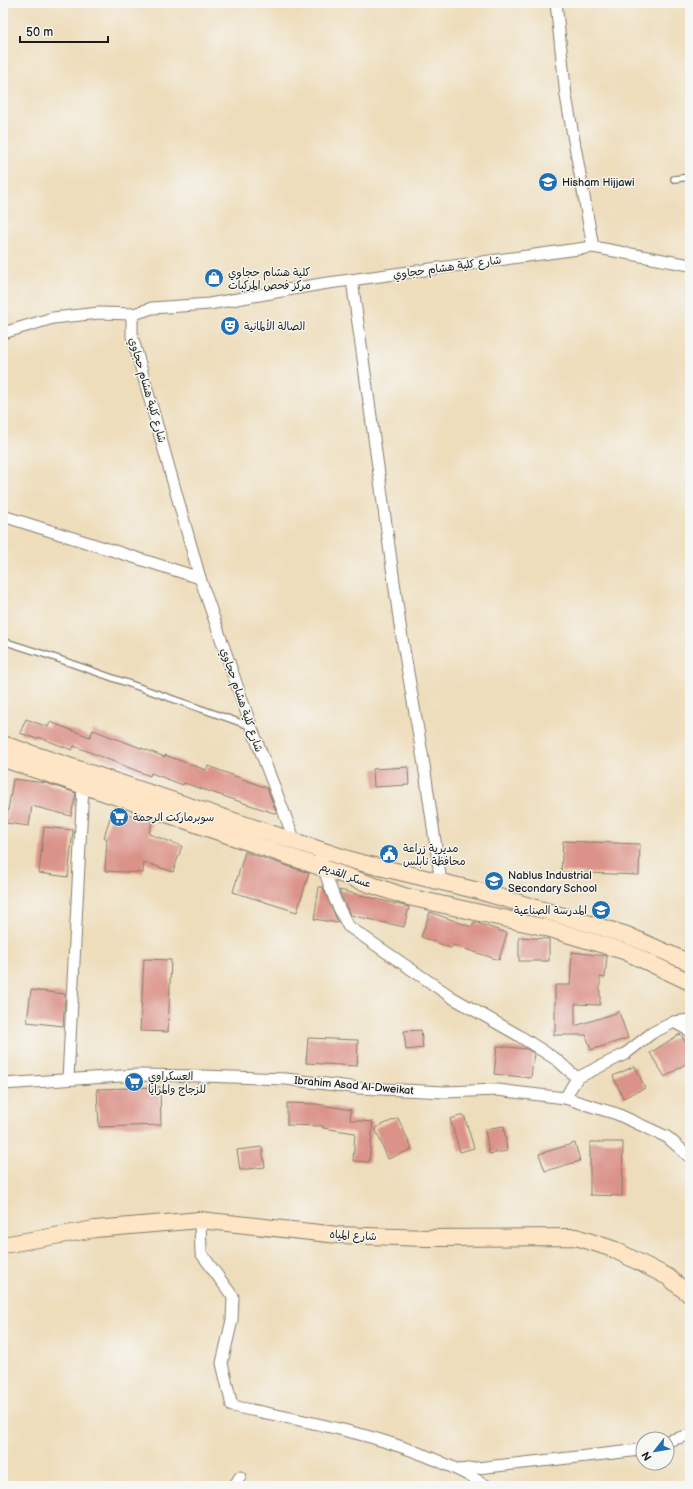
<svg xmlns="http://www.w3.org/2000/svg" width="693" height="1489" viewBox="0 0 693 1489" font-family="'Balsamiq Sans','Playpen Sans Arabic',sans-serif">
<style>
.building{fill:#db9389}
.lines{fill:none;stroke-linecap:round;stroke-linejoin:round}
.lane-casing{stroke:#857c6c;stroke-width:8}
.street-casing{stroke:#857c6c;stroke-width:13}
.secondary-casing{stroke:#857c6c;stroke-width:18}
.lane{stroke:#fff;stroke-width:5.5}
.street{stroke:#fff;stroke-width:11}
.secondary{stroke:#fde5c5;stroke-width:16}
.labels{text-anchor:middle;stroke-width:3;stroke-linejoin:round;paint-order:stroke}
.poi-label{font-size:11px;fill:#1c1c1c;stroke:#f6f6f2;text-anchor:start}
.street-label{font-size:11px;fill:#1c1c1c;stroke:#f6f6f2}
</style>
<rect width="100%" height="100%" fill="#f6f6f2"/>
<filter id="ink" filterUnits="userSpaceOnUse"><feTurbulence type="fractalNoise" baseFrequency=".025" numOctaves="2"/><feDisplacementMap in="SourceGraphic" scale="8" xChannelSelector="R" yChannelSelector="G"/><feConvolveMatrix kernelMatrix="1 2 1 2 8 2 1 2 1" color-interpolation-filters="sRGB"/></filter>
<filter id="wash" filterUnits="userSpaceOnUse"><feTurbulence type="fractalNoise" baseFrequency=".012" numOctaves="4" result="noise"/><feDisplacementMap in="SourceGraphic" scale="16" xChannelSelector="R" yChannelSelector="G"/><feGaussianBlur stdDeviation="0.9" result="paint"/><feColorMatrix in="noise" values="0 0 0 0 0 0 0 0 0 0 0 0 0 0 0 0 0 1.4 0 .05"/><feComposite in="paint" operator="in"/></filter>
<g filter="url(#wash)">
<rect width="100%" height="100%" fill="#edb"/>
<g id="blocks">
<g class="building">
<polygon points="26,719 48,727 50,722 90,737 93,730 165,757 165,755 206,770 208,766 267,788 277,814 184,783 183,785 151,773 150,776 74,746 72,750 38,737 37,739 20,733"/>
<polygon points="408,767 409,785 374,787 373,769"/>
<polygon points="13,779 46,783 76,793 71,816 32,806 29,826 6,823"/>
<polygon points="113,808 136,817 137,814 153,819 149,834 182,846 173,872 144,862 143,873 105,871 107,839 104,837"/>
<polygon points="44,827 73,830 68,877 39,873"/>
<polygon points="563,841 640,844 639,875 561,872"/>
<polygon points="245,852 309,873 297,912 233,892"/>
<polygon points="319,887 323,887 338,923 314,919"/>
<polygon points="339,890 409,907 404,927 350,915"/>
<polygon points="430,912 472,927 474,922 507,933 499,960 453,945 451,948 421,937"/>
<polygon points="519,937 549,939 549,961 519,961"/>
<polygon points="572,952 607,956 605,978 600,977 600,1005 575,1004 575,1026 619,1012 628,1038 591,1050 586,1035 553,1035 553,1033 555,1032 555,985 570,985"/>
<polygon points="144,959 171,960 168,1032 140,1031"/>
<polygon points="31,990 65,994 63,1026 27,1022"/>
<polygon points="421,1030 423,1048 406,1050 404,1031"/>
<polygon points="680,1034 690,1048 690,1061 665,1077 650,1053"/>
<polygon points="308,1038 358,1040 357,1066 306,1063"/>
<polygon points="497,1046 527,1049 534,1053 531,1078 494,1074"/>
<polygon points="635,1066 645,1088 623,1098 613,1076"/>
<polygon points="160,1087 161,1125 99,1127 97,1089"/>
<polygon points="287,1103 317,1104 351,1110 350,1120 373,1122 369,1162 353,1161 355,1133 323,1128 323,1126 287,1125"/>
<polygon points="464,1115 474,1148 460,1152 450,1119"/>
<polygon points="398,1118 412,1149 388,1159 375,1128"/>
<polygon points="504,1126 507,1151 489,1154 485,1129"/>
<polygon points="590,1142 623,1142 622,1196 590,1195"/>
<polygon points="575,1143 580,1161 545,1171 539,1154"/>
<polygon points="262,1147 265,1167 240,1170 237,1150"/>
</g>
</g>
</g>
<g filter="url(#ink)">
<use href="#blocks" fill-opacity="0" stroke="#857c6c" stroke-width="1"/>
<g class="lines">
<g class="lane-casing">
<g id="lane">
<polyline points="674,179 690,177"/>
<polyline points="3,641 50,656 250,726"/>
</g>
</g>
<g class="street-casing">
<g id="street">
<polyline points="556,3 566,96 593,247"/>
<polyline points="352,280 401,632 424,765 441,882"/>
<polyline points="3,333 53,318 99,313 134,314"/>
<polyline points="3,516 200,578"/>
<polyline points="296,844 251,726 200,578 132,336 132,320 134,314 152,308 209,304 321,284 593,247 690,265"/>
<polyline points="319,849 323,867 335,900 348,926 453,998 518,1035 557,1060 577,1078"/>
<polyline points="674,1022 690,1031"/>
<polyline points="68,1079 83,786 87,781"/>
<polyline points="3,1084 136,1075 202,1076 286,1079 359,1088 445,1092 497,1090 565,1098 617,1114 667,1137 690,1157"/>
<polyline points="565,1098 577,1078 625,1054 652,1033 674,1022 690,1020"/>
<path d="M200,1220L201,1253L233,1297L232,1320L222,1363L232,1406C318,1424 411,1439 487,1486"/>
<polyline points="667,1441 690,1435"/>
<polyline points="459,1470 632,1451 643,1448"/>
<polyline points="234,1486 240,1477"/>
</g>
</g>
<g class="secondary-casing">
<g id="secondary">
<polyline points="3,744 354,861 479,891 627,935 690,963"/>
<polyline points="3,759 123,799 404,896 543,927 624,951 690,982"/>
<polyline points="3,1245 95,1229 200,1220 338,1235 427,1238 576,1237 613,1249 668,1277 690,1295"/>
</g>
</g>
<use href="#lane" class="lane"/>
<use href="#street" class="street"/>
<use href="#secondary" class="secondary"/>
</g>
</g>
<defs>
<g id="university-disc" transform="scale(1)"><circle r="9.5" fill="#1f6fb2" stroke="#f6f6f2"/><path d="M0-5L7-2L0 1L-7-2ZM-4 1L0 2.5L4 1V4Q0 6-4 4Z" fill="#fff"/></g>
<g id="shop-disc" transform="scale(1)"><circle r="9.5" fill="#1f6fb2" stroke="#f6f6f2"/><path d="M-5-2.5h2.3a2.7 3.5 0 0 1 5.4 0H5L5.5 6h-11ZM-1.5-2.5h3a1.5 2.3 0 0 0-3 0Z" fill="#fff"/></g>
<g id="theatre-disc" transform="scale(1)"><circle r="9.5" fill="#1f6fb2" stroke="#f6f6f2"/><path d="M-5-5.5Q0-4 5-5.5V0Q5 5 0 6Q-5 5-5 0ZM-3.3-2.5H-1v1.5H-3.3ZM1-2.5H3.3v1.5H1ZM-2.8 1Q0 5.5 2.8 1Z" fill="#fff"/></g>
<g id="supermarket-disc" transform="scale(1)"><circle r="9.5" fill="#1f6fb2" stroke="#f6f6f2"/><path d="M-6-5.5h2.5l.6 2H6L4.5 2H-2.5L-4.4-4H-6ZM-1.5 3.2a1.3 1.3 0 1 0 .1 0ZM3 3.2a1.3 1.3 0 1 0 .1 0Z" fill="#fff"/></g>
<g id="civic-disc" transform="scale(1)"><circle r="9.5" fill="#1f6fb2" stroke="#f6f6f2"/><path d="M-.6-6.5H3V-4.5H.6V-3L4-1V1h2V6H-6V1h2V-1L-.6-3ZM-1.2 2.5V6h2.4V2.5Z" fill="#fff"/></g>
<g id="school-disc" transform="scale(1)"><circle r="9.5" fill="#1f6fb2" stroke="#f6f6f2"/><path d="M0-5L7-2L0 1L-7-2ZM-4 1L0 2.5L4 1V4Q0 6-4 4Z" fill="#fff"/></g>
</defs>
<g fill-rule="evenodd">
<use href="#university-disc" x="548" y="182"/>
<use href="#shop-disc" x="214" y="278"/>
<use href="#theatre-disc" x="230" y="326"/>
<use href="#supermarket-disc" x="119" y="817"/>
<use href="#civic-disc" x="389" y="854"/>
<use href="#school-disc" x="494" y="881"/>
<use href="#school-disc" x="601" y="910"/>
<use href="#supermarket-disc" x="134" y="1082"/>
</g>
<g class="labels">
<g class="poi-label">
<text x="562" y="186">Hisham Hijjawi</text>
<text x="228" y="276">كلية هشام حجاوي<tspan x="228" dy="13">مركز فحص المركبات</tspan></text>
<text x="244" y="330">الصالة الألمانية</text>
<text x="133" y="821">سوبرماركت الرحمة</text>
<text x="403" y="852">مديرية زراعة<tspan x="403" dy="13">محافظة نابلس</tspan></text>
<text x="508" y="879">Nablus Industrial<tspan x="508" dy="13">Secondary School</tspan></text>
<text x="587" y="914" text-anchor="end">المدرسة الصناعية</text>
<text x="148" y="1080">العسكراوي<tspan x="148" dy="13">للزجاج والمرايا</tspan></text>
</g>
<g class="street-label">
<text transform="translate(447 267) rotate(-8)" y="4">شارع كلية هشام حجاوي</text>
<text transform="translate(148 390) rotate(74)" y="4">شارع كلية هشام حجاوي</text>
<text transform="translate(242 700) rotate(71)" y="4">شارع كلية هشام حجاوي</text>
<text transform="translate(346 875) rotate(20)" y="4">عسكر القديم</text>
<text transform="translate(354 1085) rotate(5)" y="4">Ibrahim Asad Al-Dweikat</text>
<text transform="translate(353 1235) rotate(3)" y="4">شارع المياه</text>
</g>
</g>
<rect width="693" height="1489" fill="none" stroke="#f6f6f2" stroke-width="16"/>
<g transform="translate(655 1451) rotate(239)"><circle r="19" fill="#f6f6f2" stroke="#9f9f9c"/>
<path d="M0-3L7 15L0 10L-7 15Z" fill="#1f6fb2"/>
<text y="-6" font-size="11" font-weight="bold" text-anchor="middle" fill="#1c1c1c">N</text>
</g>
<path d="M20 36v6h88v-6" fill="none" stroke="#1c1c1c" stroke-width="2"/>
<text x="26" y="36" font-size="12" fill="#1c1c1c" stroke="#f6f6f2" stroke-width="3" paint-order="stroke">50 m</text>
</svg>
